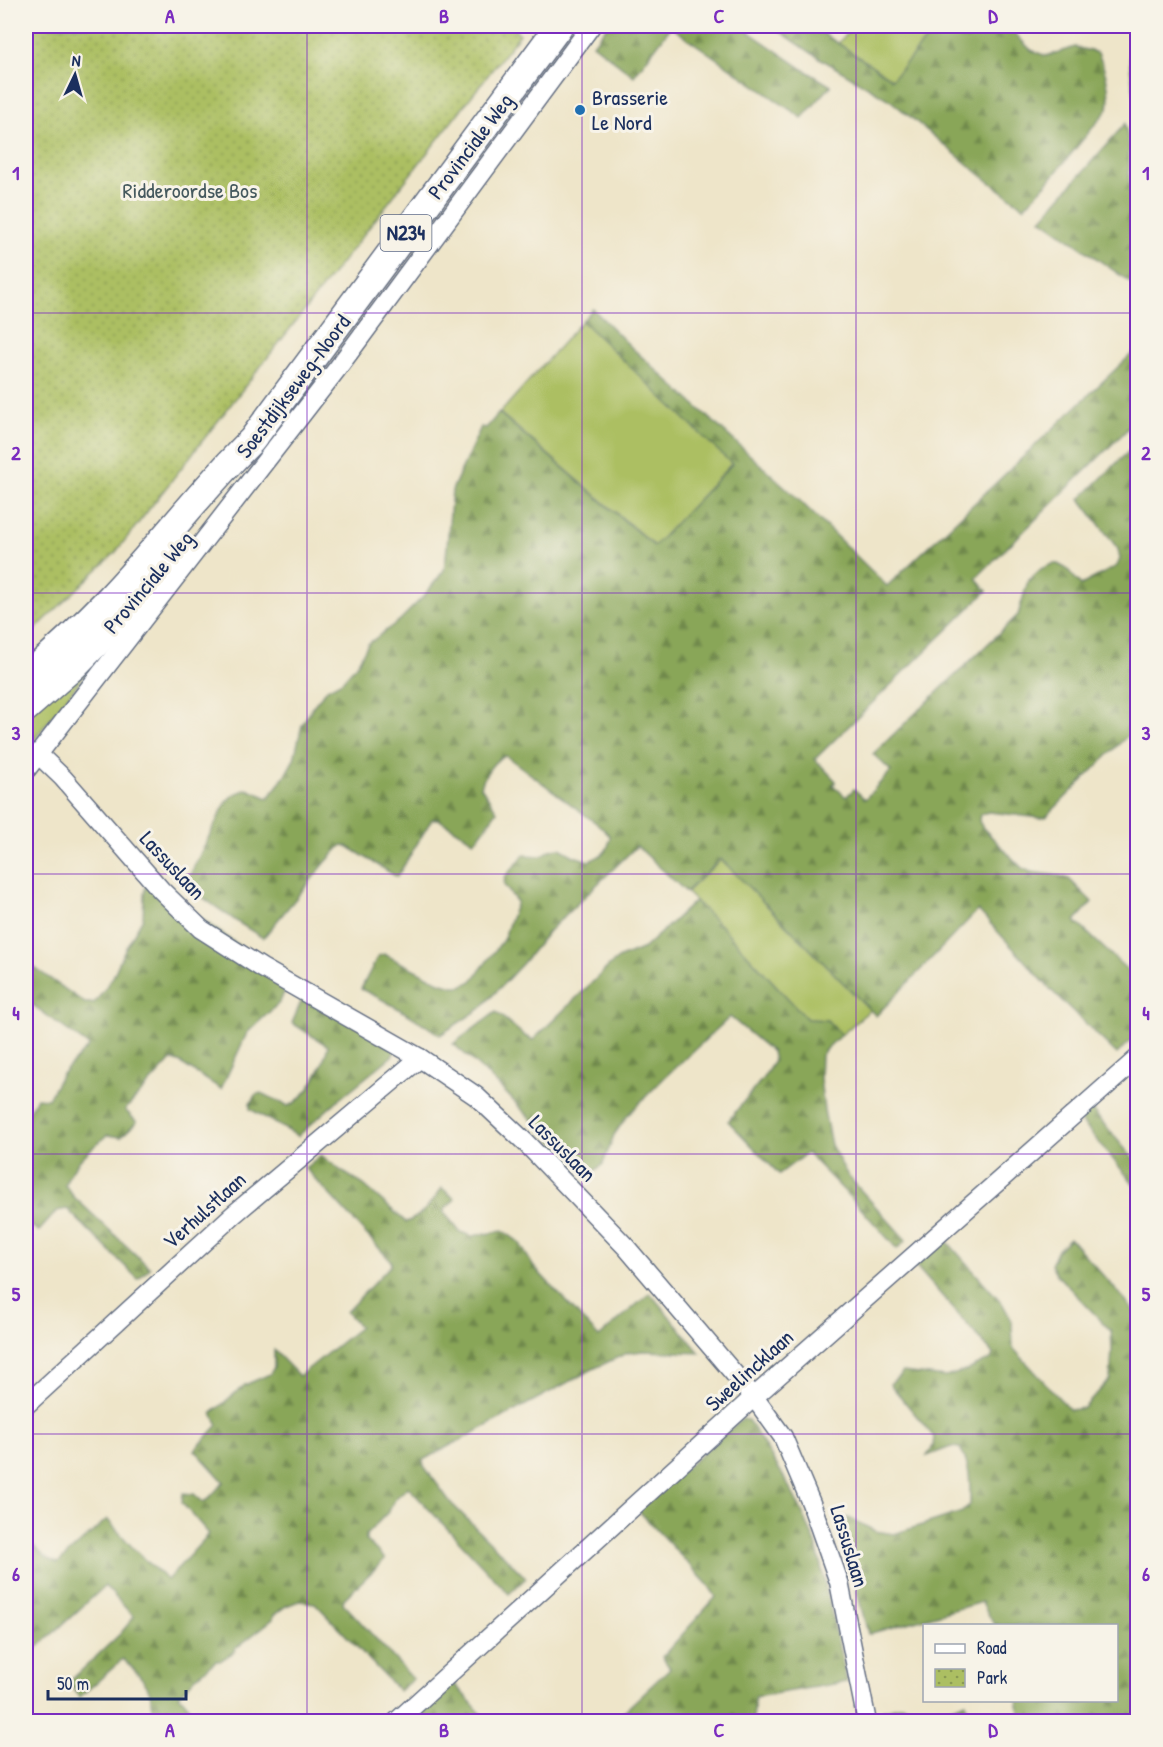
<svg xmlns="http://www.w3.org/2000/svg" width="1163" height="1747" viewBox="0 0 1163 1747" font-family="'Patrick Hand',sans-serif">
<style>
.grass{fill:#acbf62;stroke:#647760;stroke-width:1.5}
.forest{fill:url(#forest-firs);stroke:#526a5b;stroke-width:1.5}
.park{fill:url(#park-dots);stroke:#647760;stroke-width:1.5}
.lines{fill:none;stroke-linecap:round;stroke-linejoin:round}
.minor-casing{stroke:#656f83;stroke-width:21}
.primary-casing{stroke:#656f83;stroke-width:30}
.minor{stroke:#fff;stroke-width:18}
.primary{stroke:#fff;stroke-width:27}
.grid{fill:none;stroke:#7b2cbf;stroke-width:1.5;stroke-opacity:0.55}
.poi-dot{fill:#1f6fb2;stroke:#f7f3e8;stroke-width:2}
.labels{text-anchor:middle;stroke-width:6;stroke-linejoin:round;paint-order:stroke}
.shield{fill:#f7f3e8;stroke:#5d6a87;stroke-width:1.5}
.shield-label{font-size:21px;font-weight:bold;fill:#1b2f5e}
.poi-label{font-size:22px;fill:#1b2f5e;stroke:#f7f3e8;text-anchor:start}
.street-label{font-size:22px;fill:#1b2f5e;stroke:#f7f3e8}
.park-label{font-size:22px;fill:#465a5f;stroke:#f7f3e8}
.neatline{fill:none;stroke:#7b2cbf;stroke-width:2}
.grid-label{font-size:20px;text-anchor:middle;font-weight:bold;fill:#7b2cbf}
</style>
<defs>
<pattern id="forest-firs" width="22" height="20" patternUnits="userSpaceOnUse" patternTransform="scale(1.5)"><rect width="22" height="20" fill="#89a658"/><path d="M5 1l3.5 6h-7zM16 11l3.5 6h-7z" fill="#6f884c"/></pattern>
<pattern id="park-dots" width="8" height="8" patternUnits="userSpaceOnUse" patternTransform="scale(1.5)"><rect width="8" height="8" fill="#acbf62"/><path d="M2 2h.1M6 6h.1" fill="none" stroke="#8b9c54" stroke-width="1.8" stroke-linecap="round"/></pattern>
</defs>
<rect width="100%" height="100%" fill="#f7f3e8"/>
<filter id="ink" filterUnits="userSpaceOnUse"><feTurbulence type="fractalNoise" baseFrequency=".0167" numOctaves="2"/><feDisplacementMap in="SourceGraphic" scale="12" xChannelSelector="R" yChannelSelector="G"/><feConvolveMatrix kernelMatrix="1 2 1 2 8 2 1 2 1" color-interpolation-filters="sRGB"/></filter>
<filter id="wash" filterUnits="userSpaceOnUse"><feTurbulence type="fractalNoise" baseFrequency=".008" numOctaves="4" result="noise"/><feDisplacementMap in="SourceGraphic" scale="24" xChannelSelector="R" yChannelSelector="G"/><feGaussianBlur stdDeviation="1.35" result="paint"/><feColorMatrix in="noise" values="0 0 0 0 0 0 0 0 0 0 0 0 0 0 0 0 0 1.4 0 .05"/><feComposite in="paint" operator="in"/></filter>
<g filter="url(#wash)">
<rect width="100%" height="100%" fill="#eee5c9"/>
<g class="grass">
<polygon points="854,26 938,26 892,79 838,43"/>
<polygon points="582,321 732,463 655,546 500,413"/>
<polygon points="148,594 26,750 26,708"/>
<polygon points="721,859 870,1010 841,1035 827,1020 807,1019 721,926 686,892"/>
</g>
<g class="forest">
<polygon points="607,26 740,26 803,69 831,86 802,118 671,27 634,76 593,44"/>
<path d="M772,26H812L892,79L938,26H1007L1031,50L1046,56L1075,47L1098,53C1105,69 1111,90 1108,109L1048,182L1024,207L983,177L891,101L813,54Z"/>
<path d="M1132,26H1137V105C1131,80 1126,51 1132,26Z"/>
<polygon points="1125,124 1129,144 1130,234 1137,234 1137,287 1041,219"/>
<path d="M593,309L630,346L795,496L887,586L1137,349V420L976,578L987,591L815,759L836,781L833,785L846,797L854,789L865,799L891,771L873,754L1018,615L1028,581L1041,569L1052,564H1058L1067,569L1081,585L1117,566L1120,559L1118,549L1080,499L1137,443V731L1133,730L1046,817L1041,818L989,812L980,814L979,821L983,828L1022,868L1031,872L1060,876L1069,879L1092,902L1075,921L1137,979V1035L1117,1054L1053,992L978,910L876,1016L721,859L686,892L637,846L549,931L523,963L480,1009L440,1035C414,1017 389,1002 361,989L378,956L384,954L439,982L453,986H462L472,981L503,940L517,902L504,885L505,877L524,855L542,856L550,850L560,848L574,856L589,861C603,855 609,852 610,836L600,826L506,756C494,758 484,776 481,787L497,811L478,838L474,841L438,819H432L397,877L347,846L342,845L326,862L263,938L239,923L185,885L226,802L233,795L247,789L268,798L284,777L294,759L302,725L313,706L327,689L342,681L357,664L368,644L400,620L424,596L444,570L446,557L452,490L481,427L486,428L499,413L654,546L732,464L582,321Z"/>
<path d="M147,880L289,981L280,1002L247,1033L221,1089L179,1062L171,1060L125,1110L137,1122L121,1137L107,1135C91,1149 71,1165 65,1185L73,1196L150,1268L138,1279L67,1209L57,1211L39,1231L31,1226L26,1231V1115L37,1098L48,1099L61,1075L89,1046L26,1000V962L85,1003H93L97,1000L113,977L125,949L143,918L144,894Z"/>
<path d="M695,901L721,926L807,1019L827,1020L841,1035L825,1050L821,1056L820,1078L824,1110L831,1145L848,1176L906,1240L897,1249L855,1202L807,1153L779,1174L728,1121L763,1078L774,1061L772,1052L730,1017L665,1077L627,1116L614,1135L603,1164L587,1177C542,1133 502,1084 453,1044L496,1012L525,1036L533,1040L610,965L620,958L644,948Z"/>
<path d="M306,990L397,1048L392,1056L337,1101L298,1136L250,1109V1104L255,1095L261,1093L288,1106C309,1098 323,1066 328,1046L292,1023Z"/>
<polygon points="1092,1110 1137,1163 1137,1188 1080,1120"/>
<path d="M321,1155L340,1170L364,1185L406,1222C422,1217 433,1201 442,1188L455,1199L443,1211L460,1232L472,1236L503,1231L519,1242L533,1266L599,1337L650,1293L700,1353L643,1351L627,1353L591,1370L423,1460L424,1466L451,1503L526,1578L509,1594L408,1487L396,1498L389,1511L366,1535V1540L385,1559L344,1599L343,1603L413,1679L399,1691L315,1603L299,1601L286,1606L274,1615L273,1619L235,1649V1651L220,1661H216L195,1678L179,1695L201,1721H150C159,1694 142,1676 123,1659L80,1697L68,1683L120,1634L134,1617L105,1586L26,1658V1537C35,1547 44,1559 58,1563L107,1519L134,1549L167,1580L209,1534L182,1503L183,1493L194,1494L203,1502L208,1499L224,1482L195,1450L218,1425L212,1413L245,1385L270,1374L274,1367V1350L299,1376L360,1327L346,1312L391,1265V1261L305,1168Z"/>
<path d="M944,1238L1002,1303L1012,1321L1013,1348L1070,1410L1084,1408L1110,1379L1112,1350L1111,1331L1058,1276L1051,1265L1057,1251L1070,1238L1137,1314V1721H1019L1021,1716L1017,1701L1116,1700V1626L994,1625L982,1602L868,1634L838,1517L849,1518L875,1531L894,1534L962,1512L970,1504C970,1481 971,1469 960,1448L951,1447L927,1456L933,1446L934,1437L890,1384L903,1372L946,1377L970,1369L991,1359L993,1354L914,1264Z"/>
<polygon points="742,1419 748,1420 781,1472 800,1507 816,1544 847,1682 755,1697 753,1721 613,1722 670,1668 662,1657 716,1597 709,1586 638,1510"/>
<polygon points="451,1680 484,1717 484,1721 405,1722"/>
<polygon points="966,1702 971,1721 886,1721 883,1710 902,1705 927,1712 942,1711"/>
</g>
<polygon class="park" points="26,26 511,26 520,34 115,553 26,638"/>
</g>
<g filter="url(#ink)">
<g class="lines">
<g class="minor-casing">
<g id="minor">
<polyline points="38,754 63,778 161,890 201,929 262,968 420,1058 476,1096 525,1142 626,1247 754,1397 783,1437 811,1503 839,1582 867,1722"/>
<polyline points="26,770 337,369 591,26"/>
<polyline points="26,1405 233,1215 420,1058"/>
<polyline points="26,1719 28,1722"/>
<polyline points="396,1722 754,1397 1138,1058"/>
</g>
</g>
<g class="primary-casing">
<g id="primary">
<path d="M26,677C55,652 83,626 110,598C159,547 201,490 252,440L559,26"/>
<polyline points="26,708 75,665 121,618 175,551"/>
</g>
</g>
<use href="#minor" class="minor"/>
<use href="#primary" class="primary"/>
</g>
</g>
<path class="grid" d="M307,26V1722M582,26V1722M856,26V1722M26,313H1138M26,593H1138M26,874H1138M26,1154H1138M26,1434H1138"/>
<circle class="poi-dot" cx="580" cy="110" r="6"/>
<g class="labels">
<rect class="shield" x="380.5" y="215" width="51" height="36" rx="4.5"/>
<g class="shield-label">
<text x="406" y="240">N234</text>
</g>
<g class="poi-label">
<text x="592" y="105">Brasserie<tspan x="592" dy="25">Le Nord</tspan></text>
</g>
<g class="street-label">
<text transform="translate(470 146) rotate(-53)" y="8">Provinciale Weg</text>
<text transform="translate(293 386) rotate(-53)" y="8">Soestdijkseweg-Noord</text>
<text transform="translate(148 582) rotate(-50)" y="8">Provinciale Weg</text>
<text transform="translate(173 865) rotate(47)" y="8">Lassuslaan</text>
<text transform="translate(563 1148) rotate(45)" y="8">Lassuslaan</text>
<text transform="translate(204 1210) rotate(-42)" y="8">Verhulstlaan</text>
<text transform="translate(749 1370) rotate(-42)" y="8">Sweelincklaan</text>
<text transform="translate(850 1546) rotate(73)" y="8">Lassuslaan</text>
</g>
<g class="park-label">
<text x="190" y="198">Ridderoordse Bos</text>
</g>
</g>
<rect width="1163" height="1747" fill="none" stroke="#f7f3e8" stroke-width="66"/>
<rect x="923" y="1624" width="195" height="78" fill="#f7f3e8" stroke="#9fa5b1" stroke-width="1.5"/>
<rect x="935" y="1644" width="30" height="9" fill="#ffffff" stroke="#9fa5b1" stroke-width="1.5"/>
<text x="977" y="1654" font-size="18" fill="#1b2f5e">Road</text>
<rect x="935" y="1669" width="30" height="18" fill="url(#park-dots)" stroke="#9fa5b1" stroke-width="1.5"/>
<text x="977" y="1684" font-size="18" fill="#1b2f5e">Park</text>
<g transform="translate(75 75) rotate(5)" stroke="#f7f3e8" stroke-width="4.5" paint-order="stroke">
<path d="M0-4.5L10 22L0 15L-10 22Z" fill="#1b2f5e"/>
<text y="-9" font-size="16" font-weight="bold" text-anchor="middle" fill="#1b2f5e">N</text>
</g>
<path d="M48 1690v9h138v-9" fill="none" stroke="#1b2f5e" stroke-width="3"/>
<text x="57" y="1690" font-size="18" fill="#1b2f5e" stroke="#f7f3e8" stroke-width="4.5" paint-order="stroke">50 m</text>
<rect x="33" y="33" width="1097" height="1681" class="neatline"/>
<g class="grid-label">
<text x="170" y="23">A</text>
<text x="444" y="23">B</text>
<text x="719" y="23">C</text>
<text x="993" y="23">D</text>
<text x="16" y="180">1</text>
<text x="1146" y="180">1</text>
<text x="16" y="460">2</text>
<text x="1146" y="460">2</text>
<text x="16" y="740">3</text>
<text x="1146" y="740">3</text>
<text x="16" y="1020">4</text>
<text x="1146" y="1020">4</text>
<text x="16" y="1301">5</text>
<text x="1146" y="1301">5</text>
<text x="16" y="1581">6</text>
<text x="1146" y="1581">6</text>
<text x="170" y="1737">A</text>
<text x="444" y="1737">B</text>
<text x="719" y="1737">C</text>
<text x="993" y="1737">D</text>
</g>
</svg>
